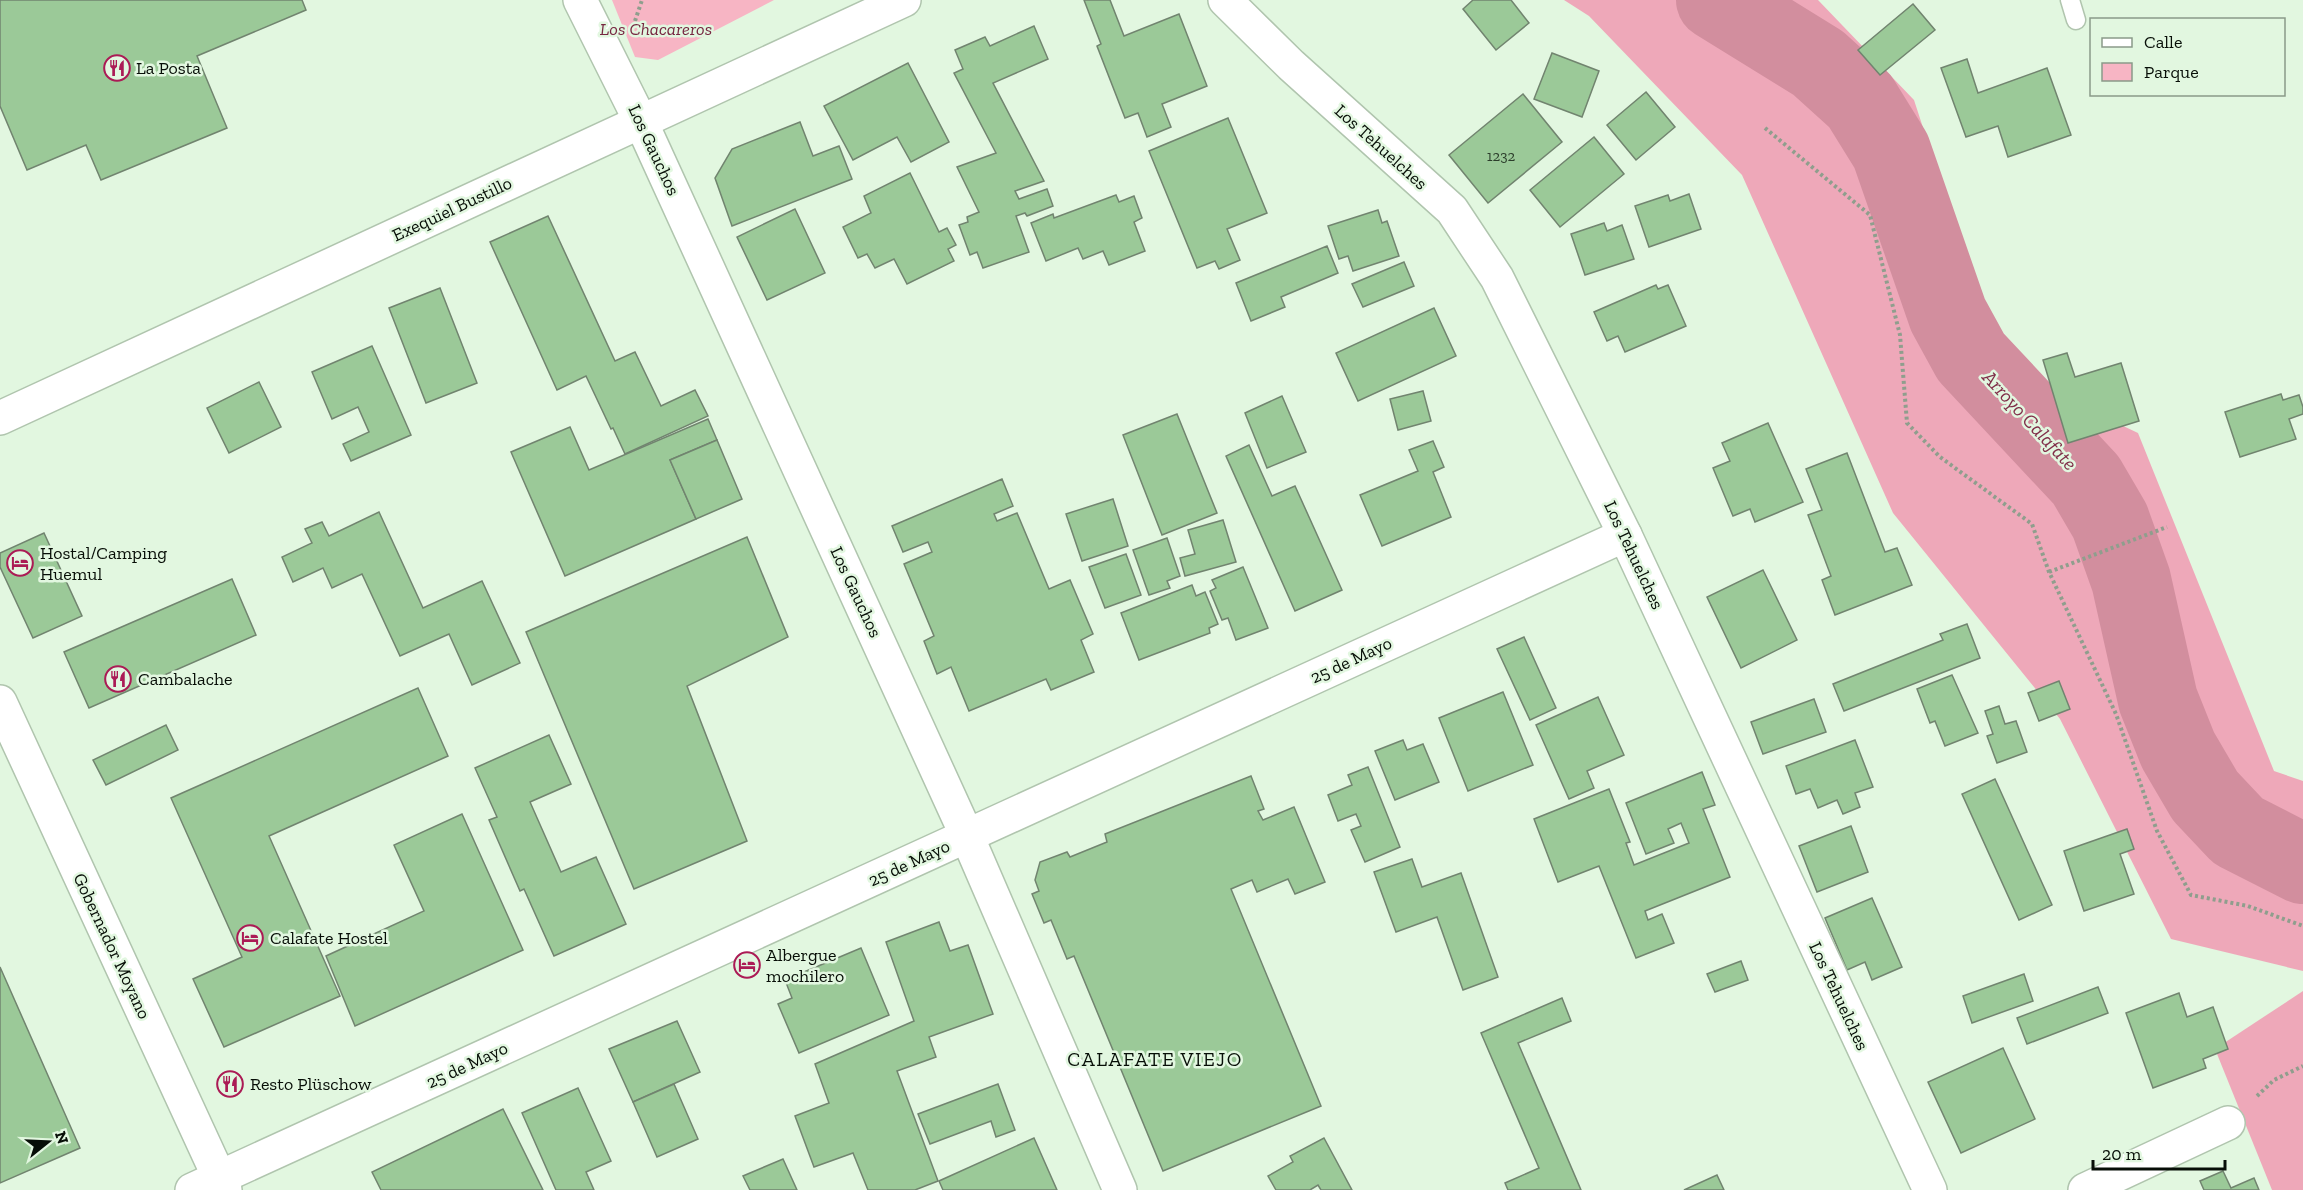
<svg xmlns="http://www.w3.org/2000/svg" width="2303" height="1190" viewBox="0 0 2303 1190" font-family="'Zilla Slab',serif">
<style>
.green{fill:#f7b5c4}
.forest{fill:#eea8b9}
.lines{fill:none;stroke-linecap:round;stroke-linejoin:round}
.river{stroke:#d28e9e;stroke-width:80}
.building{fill:#9bc998;stroke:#71846f;stroke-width:1.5}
.lane-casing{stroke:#b0c5ae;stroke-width:21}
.street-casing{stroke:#b0c5ae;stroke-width:36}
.path{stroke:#8f9e8d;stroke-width:4;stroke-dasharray:3 3;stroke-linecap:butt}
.lane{stroke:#fff;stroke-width:18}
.street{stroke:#fff;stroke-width:33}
.labels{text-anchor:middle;stroke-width:5;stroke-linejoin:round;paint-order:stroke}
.number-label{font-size:15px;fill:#2c3d2b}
.park-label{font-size:18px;font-style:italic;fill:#772741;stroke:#e2f7e0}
.poi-label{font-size:18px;fill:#070e07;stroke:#e2f7e0;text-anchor:start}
.street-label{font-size:18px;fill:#070e07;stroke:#e2f7e0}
.water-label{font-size:20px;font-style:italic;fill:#802f49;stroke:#e2f7e0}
.neighbourhood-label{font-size:20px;letter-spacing:1.5px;fill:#070e07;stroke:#e2f7e0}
</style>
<rect width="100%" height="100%" fill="#e2f7e0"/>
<polygon class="green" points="612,0 774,0 658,60 635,57"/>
<g class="forest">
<polygon points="1564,0 1818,0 1914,100 1947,201 2007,371 2138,433 2274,771 2303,781 2303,971 2171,939 2060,719 1893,513 1742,175 1589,16"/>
<polygon points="2303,991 2303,1190 2272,1190 2215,1049"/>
</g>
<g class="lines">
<polyline class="river" points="1716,0 1818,63 1860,101 1891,151 1948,315 1971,357 2086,480 2110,521 2131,580 2158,700 2178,750 2205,796 2238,831 2303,864"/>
</g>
<g class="building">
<polygon points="0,0 302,0 306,10 197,56 227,128 101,180 86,145 27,170 0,106"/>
<polygon points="1084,0 1110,0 1124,36 1179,14 1207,86 1162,104 1171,127 1147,137 1138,113 1125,118 1097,46 1101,44"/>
<polygon points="1473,0 1511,0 1529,23 1496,50 1463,9"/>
<polygon points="1913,4 1935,30 1880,75 1858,50"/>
<polygon points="1034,26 1048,59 993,83 1044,181 1015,191 1019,199 1047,189 1053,206 1027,216 1025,213 1016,216 1029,252 983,268 977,252 970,255 959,225 968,222 967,217 979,212 957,167 996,153 954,73 963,69 955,50 985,37 990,46"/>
<polygon points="1552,53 1599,71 1582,117 1534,99"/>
<polygon points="1967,59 1978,93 2047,68 2071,135 2008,157 1998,126 1966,137 1941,68"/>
<polygon points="908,63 949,142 911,162 897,137 853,160 824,106"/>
<polygon points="1646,92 1675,127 1636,160 1607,125"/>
<polygon points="1523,94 1562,142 1488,203 1449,155"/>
<polygon points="1228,118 1267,213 1227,229 1240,260 1219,269 1215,261 1197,268 1149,151"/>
<polygon points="800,122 813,156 839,146 852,179 732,226 715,178 732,149"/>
<polygon points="1594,137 1624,174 1560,227 1530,190"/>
<polygon points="910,173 939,232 947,228 956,245 948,249 954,261 907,284 894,259 875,268 867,254 858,258 843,227 871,213 864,196"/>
<polygon points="1689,194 1701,229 1649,247 1635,206 1668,195 1670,201"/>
<polygon points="1116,195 1119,202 1134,196 1142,218 1134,222 1145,251 1109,265 1103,251 1083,259 1078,248 1046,261 1031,223 1053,214 1054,218"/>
<polygon points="795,209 825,273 767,300 737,237"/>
<polygon points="1378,210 1382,223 1387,221 1399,256 1353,271 1348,256 1339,259 1328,226"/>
<polygon points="548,216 615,361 635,352 661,406 695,390 708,416 625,454 613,428 611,429 586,376 557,390 490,242"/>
<polygon points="1604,223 1607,231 1622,225 1634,259 1585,275 1571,234"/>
<polygon points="1327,246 1338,273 1281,297 1285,307 1251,321 1236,283"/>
<polygon points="1404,262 1414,286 1363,307 1352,284"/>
<polygon points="1656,285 1658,289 1668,285 1686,326 1625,352 1618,336 1607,341 1594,312"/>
<polygon points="440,288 477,383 426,403 389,308"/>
<polygon points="1434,308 1456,356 1358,401 1336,353"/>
<polygon points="372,346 411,435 351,461 343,444 369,432 358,407 332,419 312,372"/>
<polygon points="2067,353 2075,377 2121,363 2139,421 2068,443 2043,360"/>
<polygon points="259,382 281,427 229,453 207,408"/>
<polygon points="1423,391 1431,421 1398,430 1390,399"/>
<polygon points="2281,394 2283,400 2299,395 2303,407 2303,414 2289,419 2296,439 2240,457 2225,412"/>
<polygon points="1282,396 1306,452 1267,468 1245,413"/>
<polygon points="1177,414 1217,513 1162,535 1123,435"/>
<polygon points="708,419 717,440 670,460 696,519 565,576 511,452 570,427 589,470"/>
<polygon points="1768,423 1803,502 1755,522 1750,509 1733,516 1713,468 1730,461 1722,443"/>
<polygon points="717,440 742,499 696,519 670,460"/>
<polygon points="1433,441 1444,467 1433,472 1451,517 1382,546 1360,495 1418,471 1409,450"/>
<polygon points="1249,445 1272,496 1295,486 1342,590 1295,611 1226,456"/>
<polygon points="1847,453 1885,552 1897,548 1912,585 1835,615 1822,580 1831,576 1808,515 1822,510 1806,469"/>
<polygon points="1002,479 1013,506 994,514 997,521 1017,513 1049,589 1070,580 1093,634 1081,640 1094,672 1051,690 1046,679 969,711 951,667 937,674 924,641 934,636 904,564 932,552 928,542 903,552 892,526"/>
<polygon points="1113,499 1128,546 1082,561 1066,514"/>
<polygon points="379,512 423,608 482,581 520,663 472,685 449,634 400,656 362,574 332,588 323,568 293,582 282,557 312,543 305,529 322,522 329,536"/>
<polygon points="1223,520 1236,562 1185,576 1180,558 1195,554 1188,530"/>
<polygon points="44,533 82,616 33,638 0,567 0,553"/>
<polygon points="747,537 788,637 687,686 747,841 634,889 526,632"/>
<polygon points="1167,538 1180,576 1167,581 1170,588 1149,595 1133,550"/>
<polygon points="1126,554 1141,595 1105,608 1089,567"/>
<polygon points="1243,567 1268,628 1236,640 1228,618 1222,620 1210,591 1216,588 1212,580"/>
<polygon points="1763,570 1797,640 1741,668 1707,597"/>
<polygon points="232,579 256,635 89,708 64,652"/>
<polygon points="1192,585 1196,596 1205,592 1218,624 1209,628 1210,633 1139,660 1121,613"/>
<polygon points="1967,624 1980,658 1844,711 1833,684 1943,640 1940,634"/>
<polygon points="1524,637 1556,708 1530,720 1497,649"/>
<polygon points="1952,675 1978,733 1945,746 1935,721 1930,723 1917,689"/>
<polygon points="2059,681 2070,709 2039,721 2028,693"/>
<polygon points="418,688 448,756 269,836 340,996 224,1047 193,979 242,957 171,798"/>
<polygon points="1503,692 1533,765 1468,791 1439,718"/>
<polygon points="1598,697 1624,755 1587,771 1594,788 1569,799 1536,725"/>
<polygon points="1814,699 1826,732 1763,754 1751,722"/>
<polygon points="1999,706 2005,724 2016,721 2027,752 1997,763 1987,736 1993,734 1985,711"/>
<polygon points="166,725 178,750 106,785 93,760"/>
<polygon points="549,735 571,784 530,802 561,872 596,857 626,924 554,956 524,889 520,891 489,820 497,817 475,768"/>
<polygon points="1403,740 1407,750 1423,744 1439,782 1395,800 1375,751"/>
<polygon points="1855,740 1873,787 1855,793 1860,807 1843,814 1837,800 1818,808 1810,789 1796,794 1786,766"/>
<polygon points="1368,767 1400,847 1365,862 1351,830 1361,826 1356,814 1338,821 1328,795 1352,785 1348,775"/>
<polygon points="1702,772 1715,805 1703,809 1730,877 1645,911 1648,920 1662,914 1674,943 1636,958 1599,866 1558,882 1534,819 1609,789 1630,842 1626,843 1634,865 1689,843 1681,823 1668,829 1674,843 1646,854 1626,803"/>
<polygon points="1251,776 1264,809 1258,811 1263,820 1294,807 1325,882 1295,894 1288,879 1257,892 1252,880 1231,889 1321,1106 1163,1171 1074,956 1067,959 1051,920 1044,923 1032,894 1039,891 1035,880 1040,862 1067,852 1070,857 1107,842 1105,834"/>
<polygon points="1995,779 2052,905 2019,920 1962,794"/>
<polygon points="462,814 523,950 355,1026 326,956 424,911 394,845"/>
<polygon points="1851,826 1868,872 1817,892 1799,846"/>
<polygon points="2127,829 2134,849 2120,854 2134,894 2084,911 2064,851"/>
<polygon points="1412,859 1422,887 1461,873 1498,977 1463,990 1437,917 1396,932 1374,872"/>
<polygon points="1872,898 1902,967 1872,980 1865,962 1847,970 1825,918"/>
<polygon points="939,922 950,951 968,945 993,1014 929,1037 936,1057 897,1071 938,1181 915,1190 868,1190 853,1153 814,1167 795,1116 829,1103 815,1064 914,1021 886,942"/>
<polygon points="861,948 889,1015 799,1053 778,1004 792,998 785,980"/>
<polygon points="1741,961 1748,980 1715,992 1707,974"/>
<polygon points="0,967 80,1148 0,1183"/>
<polygon points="2024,974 2033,1001 1972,1023 1963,996"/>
<polygon points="2098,987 2108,1013 2027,1044 2017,1018"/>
<polygon points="2179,993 2187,1017 2213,1007 2228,1049 2203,1059 2206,1068 2153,1088 2126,1013"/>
<polygon points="1562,998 1571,1021 1518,1043 1581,1190 1508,1190 1505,1183 1539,1168 1481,1033"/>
<polygon points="677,1021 700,1072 633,1102 609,1049"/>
<polygon points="2003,1048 2035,1119 1961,1153 1928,1082"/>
<polygon points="674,1084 698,1139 657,1157 633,1102"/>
<polygon points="998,1084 1015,1130 996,1137 991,1121 930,1144 918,1114"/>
<polygon points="578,1088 611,1161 586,1172 594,1190 556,1190 522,1113"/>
<polygon points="503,1109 543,1190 381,1190 372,1172"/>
<polygon points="1034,1138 1057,1190 943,1190 939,1181"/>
<polygon points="1324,1138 1352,1190 1321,1190 1318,1185 1310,1190 1276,1190 1268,1176 1293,1162 1290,1156"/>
<polygon points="783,1159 797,1190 750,1190 743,1176"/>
<polygon points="2223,1171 2231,1188 2254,1178 2259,1190 2204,1190 2200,1181"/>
<polygon points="1717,1175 1724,1190 1684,1190"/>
</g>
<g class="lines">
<g class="lane-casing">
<polyline id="lane" points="2070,0 2076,20"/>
</g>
<g class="street-casing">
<g id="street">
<polyline points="580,0 641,122 967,836 1120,1190"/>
<polyline points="1225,0 1291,65 1452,210 1497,278 1625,535 1930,1190"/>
<polyline points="0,418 904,0"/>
<polyline points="0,702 225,1190"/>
<polyline points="192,1190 1625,535"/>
<polyline points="2085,1190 2228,1123"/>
</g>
</g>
<g class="path">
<polyline points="635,21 642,0"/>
<polyline points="1765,128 1870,215 1900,335 1907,423 1940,457 2032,524 2049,572 2116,714 2157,831 2191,895 2248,906 2303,926"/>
<polyline points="2049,572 2167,527"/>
<polyline points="2257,1096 2274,1080 2303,1066"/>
</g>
<use href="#lane" class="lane"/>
<use href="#street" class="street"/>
</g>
<defs>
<g id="restaurant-ring" transform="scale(1.35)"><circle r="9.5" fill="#e2f7e0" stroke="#ab1b55" stroke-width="1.5"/><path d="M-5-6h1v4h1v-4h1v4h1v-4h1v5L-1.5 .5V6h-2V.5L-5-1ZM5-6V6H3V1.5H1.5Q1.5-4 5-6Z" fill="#ab1b55"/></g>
<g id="hotel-ring" transform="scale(1.35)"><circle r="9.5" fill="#e2f7e0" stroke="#ab1b55" stroke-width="1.5"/><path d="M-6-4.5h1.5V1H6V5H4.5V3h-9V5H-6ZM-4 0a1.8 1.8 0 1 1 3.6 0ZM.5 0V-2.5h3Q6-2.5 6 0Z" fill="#ab1b55"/></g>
</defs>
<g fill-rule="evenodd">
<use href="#restaurant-ring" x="117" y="68"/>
<use href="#hotel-ring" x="20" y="563"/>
<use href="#restaurant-ring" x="118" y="679"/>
<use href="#hotel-ring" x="250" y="938"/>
<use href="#hotel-ring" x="747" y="965"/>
<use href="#restaurant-ring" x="230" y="1084"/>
</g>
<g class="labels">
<g class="number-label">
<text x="1501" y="161">1232</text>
</g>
<g class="park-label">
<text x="656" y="35">Los Chacareros</text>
</g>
<g class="poi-label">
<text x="136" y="74">La Posta</text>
<text x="40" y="559">Hostal/Camping<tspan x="40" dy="21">Huemul</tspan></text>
<text x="138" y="685">Cambalache</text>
<text x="270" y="944">Calafate Hostel</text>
<text x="766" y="961">Albergue<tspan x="766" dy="21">mochilero</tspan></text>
<text x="250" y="1090">Resto Plüschow</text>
</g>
<g class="street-label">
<text transform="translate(1381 147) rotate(42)" y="6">Los Tehuelches</text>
<text transform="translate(654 150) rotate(65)" y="6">Los Gauchos</text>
<text transform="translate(452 209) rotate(-25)" y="6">Exequiel Bustillo</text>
<text transform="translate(1634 555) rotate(65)" y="6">Los Tehuelches</text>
<text transform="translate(856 592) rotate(65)" y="6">Los Gauchos</text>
<text transform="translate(1351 660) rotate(-25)" y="6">25 de Mayo</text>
<text transform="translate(909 863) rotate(-25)" y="6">25 de Mayo</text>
<text transform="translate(112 946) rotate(65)" y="6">Gobernador Moyano</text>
<text transform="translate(1839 996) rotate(65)" y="6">Los Tehuelches</text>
<text transform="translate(467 1065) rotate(-25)" y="6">25 de Mayo</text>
</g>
<g class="water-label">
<text transform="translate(2030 420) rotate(47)" y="7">Arroyo Calafate</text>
</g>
<g class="neighbourhood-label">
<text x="1155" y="1066">CALAFATE VIEJO</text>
</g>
</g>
<rect x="2090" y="18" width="195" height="78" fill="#e2f7e0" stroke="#8a9a89" stroke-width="1.5"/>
<rect x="2102" y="38" width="30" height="9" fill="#ffffff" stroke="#8a9a89" stroke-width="1.5"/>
<text x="2144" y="48" font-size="18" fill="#070e07">Calle</text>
<rect x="2102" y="63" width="30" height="18" fill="#f7b5c4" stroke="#8a9a89" stroke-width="1.5"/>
<text x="2144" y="78" font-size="18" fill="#070e07">Parque</text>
<g transform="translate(48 1142) rotate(72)" stroke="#e2f7e0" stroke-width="4.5" paint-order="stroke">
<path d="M0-4.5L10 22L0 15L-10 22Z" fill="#070e07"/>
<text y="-9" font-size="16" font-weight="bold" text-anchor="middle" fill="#070e07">N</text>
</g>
<path d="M2093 1160v9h132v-9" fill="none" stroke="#070e07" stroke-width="3"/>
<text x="2102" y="1160" font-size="18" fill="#070e07" stroke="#e2f7e0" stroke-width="4.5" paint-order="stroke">20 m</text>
</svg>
